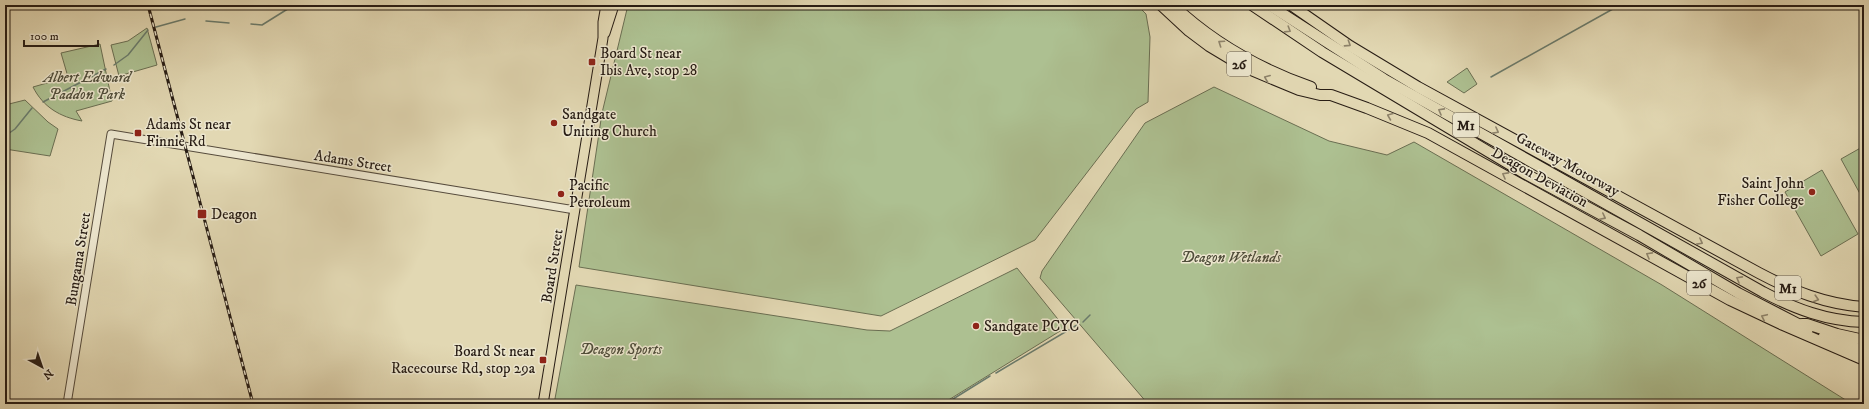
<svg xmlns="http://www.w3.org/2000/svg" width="1869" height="409" viewBox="0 0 1869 409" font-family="'IM FELL DW Pica',serif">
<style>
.green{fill:#adc091;stroke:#6a6e52}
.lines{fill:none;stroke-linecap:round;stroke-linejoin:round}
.stream{stroke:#6a7b6c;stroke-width:1.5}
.minor-casing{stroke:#564b3c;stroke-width:9}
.major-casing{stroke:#271c14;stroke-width:11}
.highway-casing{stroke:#271c14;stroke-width:12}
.minor{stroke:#ece6ce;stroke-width:7}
.major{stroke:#e2d8b3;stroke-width:9}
.highway{stroke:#e2d8b3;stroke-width:10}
.rail-casing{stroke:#271c14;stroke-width:3}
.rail{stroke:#ece6ce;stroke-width:1.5;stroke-dasharray:4.5;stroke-linecap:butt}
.oneway{stroke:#8e836b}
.poi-dot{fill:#8f2418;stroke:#ece6ce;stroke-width:1.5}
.labels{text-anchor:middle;stroke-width:3;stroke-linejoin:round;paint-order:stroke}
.shield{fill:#ece6ce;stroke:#62594c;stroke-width:1}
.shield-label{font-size:14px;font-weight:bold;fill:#271c14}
.poi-label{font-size:15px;fill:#271c14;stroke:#ece6ce;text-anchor:start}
.park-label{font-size:15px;font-style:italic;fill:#4f4d3a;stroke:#ece6ce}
.street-label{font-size:15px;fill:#271c14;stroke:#ece6ce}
</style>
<rect width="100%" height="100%" fill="#e2d8b3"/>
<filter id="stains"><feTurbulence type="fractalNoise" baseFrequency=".005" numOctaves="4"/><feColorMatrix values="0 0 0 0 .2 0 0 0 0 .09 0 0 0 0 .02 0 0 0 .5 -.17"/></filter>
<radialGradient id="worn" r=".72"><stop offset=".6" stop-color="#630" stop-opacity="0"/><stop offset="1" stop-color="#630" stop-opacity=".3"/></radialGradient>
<g class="green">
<polygon points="628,5 1137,5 1146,14 1150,37 1148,102 1136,109 1035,240 881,316 579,267 602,113"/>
<polygon points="147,28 157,65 119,76 111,45 128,41"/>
<path d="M100,44L112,101L76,111L82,121C60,117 43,107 33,87L68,77L61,53Z"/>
<polygon points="1467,68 1477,84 1464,93 1447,82"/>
<polygon points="1214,87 1329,141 1387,155 1414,142 1662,285 1852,404 1148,404 1040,278 1042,271 1145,123"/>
<polygon points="25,100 48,122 58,129 50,156 5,149 5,105"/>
<polygon points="1864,146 1864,201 1841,159"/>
<polygon points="1822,170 1858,234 1821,256 1785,192"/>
<polygon points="1017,268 1065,328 942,404 554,404 576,285 867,330 890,331"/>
</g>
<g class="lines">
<g class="stream">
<polyline points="206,21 229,23"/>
<polyline points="251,24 262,25 294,5"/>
<polyline points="156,27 185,19"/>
<polyline points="114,65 128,55 148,30"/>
<polyline points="1491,77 1620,5"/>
<polyline points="43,102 106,69"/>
<polyline points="5,136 15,129 32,108"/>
<polyline points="1083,322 1090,315"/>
<polyline points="996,373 1077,325"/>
<polyline points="945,404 990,376"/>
</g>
<g class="minor-casing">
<polyline id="minor" points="67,404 111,134 575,210"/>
</g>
<g class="major-casing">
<g id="major">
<polyline points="605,33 614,5"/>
<polyline points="543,404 603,38 603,22 606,5"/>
</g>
</g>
<g class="highway-casing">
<g id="highway">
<polyline points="1161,5 1189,31 1209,46 1244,67 1299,90 1320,95 1331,95 1367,108 1428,133 1730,300 1783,325 1864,360"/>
<path d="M1173,5C1212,42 1260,69 1311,87"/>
<polyline points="1252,5 1322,52 1524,173 1639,235 1738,293 1808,329"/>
<path d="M1269,5L1384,79L1763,292C1795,309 1827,321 1864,322"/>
<path d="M1291,5L1350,46L1418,87L1759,273C1793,291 1825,304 1864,307"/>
<polyline points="1802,324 1807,324 1837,334 1864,340"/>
<polyline points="1824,336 1864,351"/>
</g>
</g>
<use href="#minor" class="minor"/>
<use href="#major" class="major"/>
<use href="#highway" class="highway"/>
<g class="rail-casing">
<polyline id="rail" points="148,5 253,404"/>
</g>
<use href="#rail" class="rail"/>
</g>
<defs><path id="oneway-chevron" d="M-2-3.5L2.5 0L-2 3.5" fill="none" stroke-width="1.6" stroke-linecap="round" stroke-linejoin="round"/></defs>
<g class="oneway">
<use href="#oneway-chevron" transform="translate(1288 30) rotate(32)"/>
<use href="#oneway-chevron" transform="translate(1221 43) rotate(-146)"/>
<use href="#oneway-chevron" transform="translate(1348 44) rotate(33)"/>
<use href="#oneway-chevron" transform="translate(1267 78) rotate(-158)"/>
<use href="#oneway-chevron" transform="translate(1441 111) rotate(-151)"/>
<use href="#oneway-chevron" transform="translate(1390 116) rotate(-158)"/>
<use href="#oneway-chevron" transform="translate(1496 131) rotate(28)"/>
<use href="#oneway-chevron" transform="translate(1505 175) rotate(-151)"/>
<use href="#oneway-chevron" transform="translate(1603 217) rotate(27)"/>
<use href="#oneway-chevron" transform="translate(1700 242) rotate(28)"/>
<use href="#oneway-chevron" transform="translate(1649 255) rotate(-151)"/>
<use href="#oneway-chevron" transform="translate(1739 279) rotate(-151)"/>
<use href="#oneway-chevron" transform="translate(1816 299) rotate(17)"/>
<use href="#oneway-chevron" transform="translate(1764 317) rotate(-155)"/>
</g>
<g class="poi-dot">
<rect x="588" y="58" width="8" height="8" rx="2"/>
<circle cx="554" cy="123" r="4"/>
<rect x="134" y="129" width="8" height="8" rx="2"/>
<circle cx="1812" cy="192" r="4"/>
<circle cx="561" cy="194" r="4"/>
<rect x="197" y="209" width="10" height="10" rx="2"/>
<circle cx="976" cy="326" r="4"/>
<rect x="539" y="356" width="8" height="8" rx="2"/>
</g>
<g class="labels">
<g class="shield">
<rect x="1227" y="52" width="24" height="24" rx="3"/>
<rect x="1453" y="113" width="26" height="24" rx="3"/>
<rect x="1687" y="271" width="24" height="24" rx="3"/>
<rect x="1775" y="276" width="26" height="24" rx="3"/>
</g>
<g class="shield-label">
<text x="1239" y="69">26</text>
<text x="1466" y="130">M1</text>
<text x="1699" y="288">26</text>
<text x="1788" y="293">M1</text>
</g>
<g class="poi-label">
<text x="600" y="58">Board St near<tspan x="600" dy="17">Ibis Ave, stop 28</tspan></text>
<text x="562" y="119">Sandgate<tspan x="562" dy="17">Uniting Church</tspan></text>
<text x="146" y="129">Adams St near<tspan x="146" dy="17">Finnie Rd</tspan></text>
<text x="1804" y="188" text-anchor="end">Saint John<tspan x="1804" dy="17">Fisher College</tspan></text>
<text x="569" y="190">Pacific<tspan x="569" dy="17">Petroleum</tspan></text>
<text x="211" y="219">Deagon</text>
<text x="984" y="331">Sandgate PCYC</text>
<text x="535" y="356" text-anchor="end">Board St near<tspan x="535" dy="17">Racecourse Rd, stop 29a</tspan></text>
</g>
<g class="park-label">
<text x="87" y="82">Albert Edward<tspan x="87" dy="17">Paddon Park</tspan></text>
<text x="1231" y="262">Deagon Wetlands</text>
<text x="621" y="354">Deagon Sports</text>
</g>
<g class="street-label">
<text transform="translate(353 161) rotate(9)" y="5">Adams Street</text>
<text transform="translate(1568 164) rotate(29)" y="5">Gateway Motorway</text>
<text transform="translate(1540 177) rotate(29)" y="5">Deagon Deviation</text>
<text transform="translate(78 259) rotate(-81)" y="5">Bungama Street</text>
<text transform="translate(552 266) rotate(-81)" y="5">Board Street</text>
</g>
</g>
<rect width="1869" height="409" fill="none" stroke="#e2d8b3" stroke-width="20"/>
<rect x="6" y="6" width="1857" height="397" fill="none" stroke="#271c14" stroke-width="2"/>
<rect x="10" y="10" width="1849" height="389" fill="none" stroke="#271c14"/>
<g transform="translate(42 367) rotate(140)" stroke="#ece6ce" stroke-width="3" paint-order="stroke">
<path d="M0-3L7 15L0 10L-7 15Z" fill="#271c14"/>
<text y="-6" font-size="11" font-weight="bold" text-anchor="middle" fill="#271c14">N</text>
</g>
<path d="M24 40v6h74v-6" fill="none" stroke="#271c14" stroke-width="2"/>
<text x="30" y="40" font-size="12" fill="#271c14" stroke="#ece6ce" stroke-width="3" paint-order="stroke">100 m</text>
<rect width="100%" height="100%" filter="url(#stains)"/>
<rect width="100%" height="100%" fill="url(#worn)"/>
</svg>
